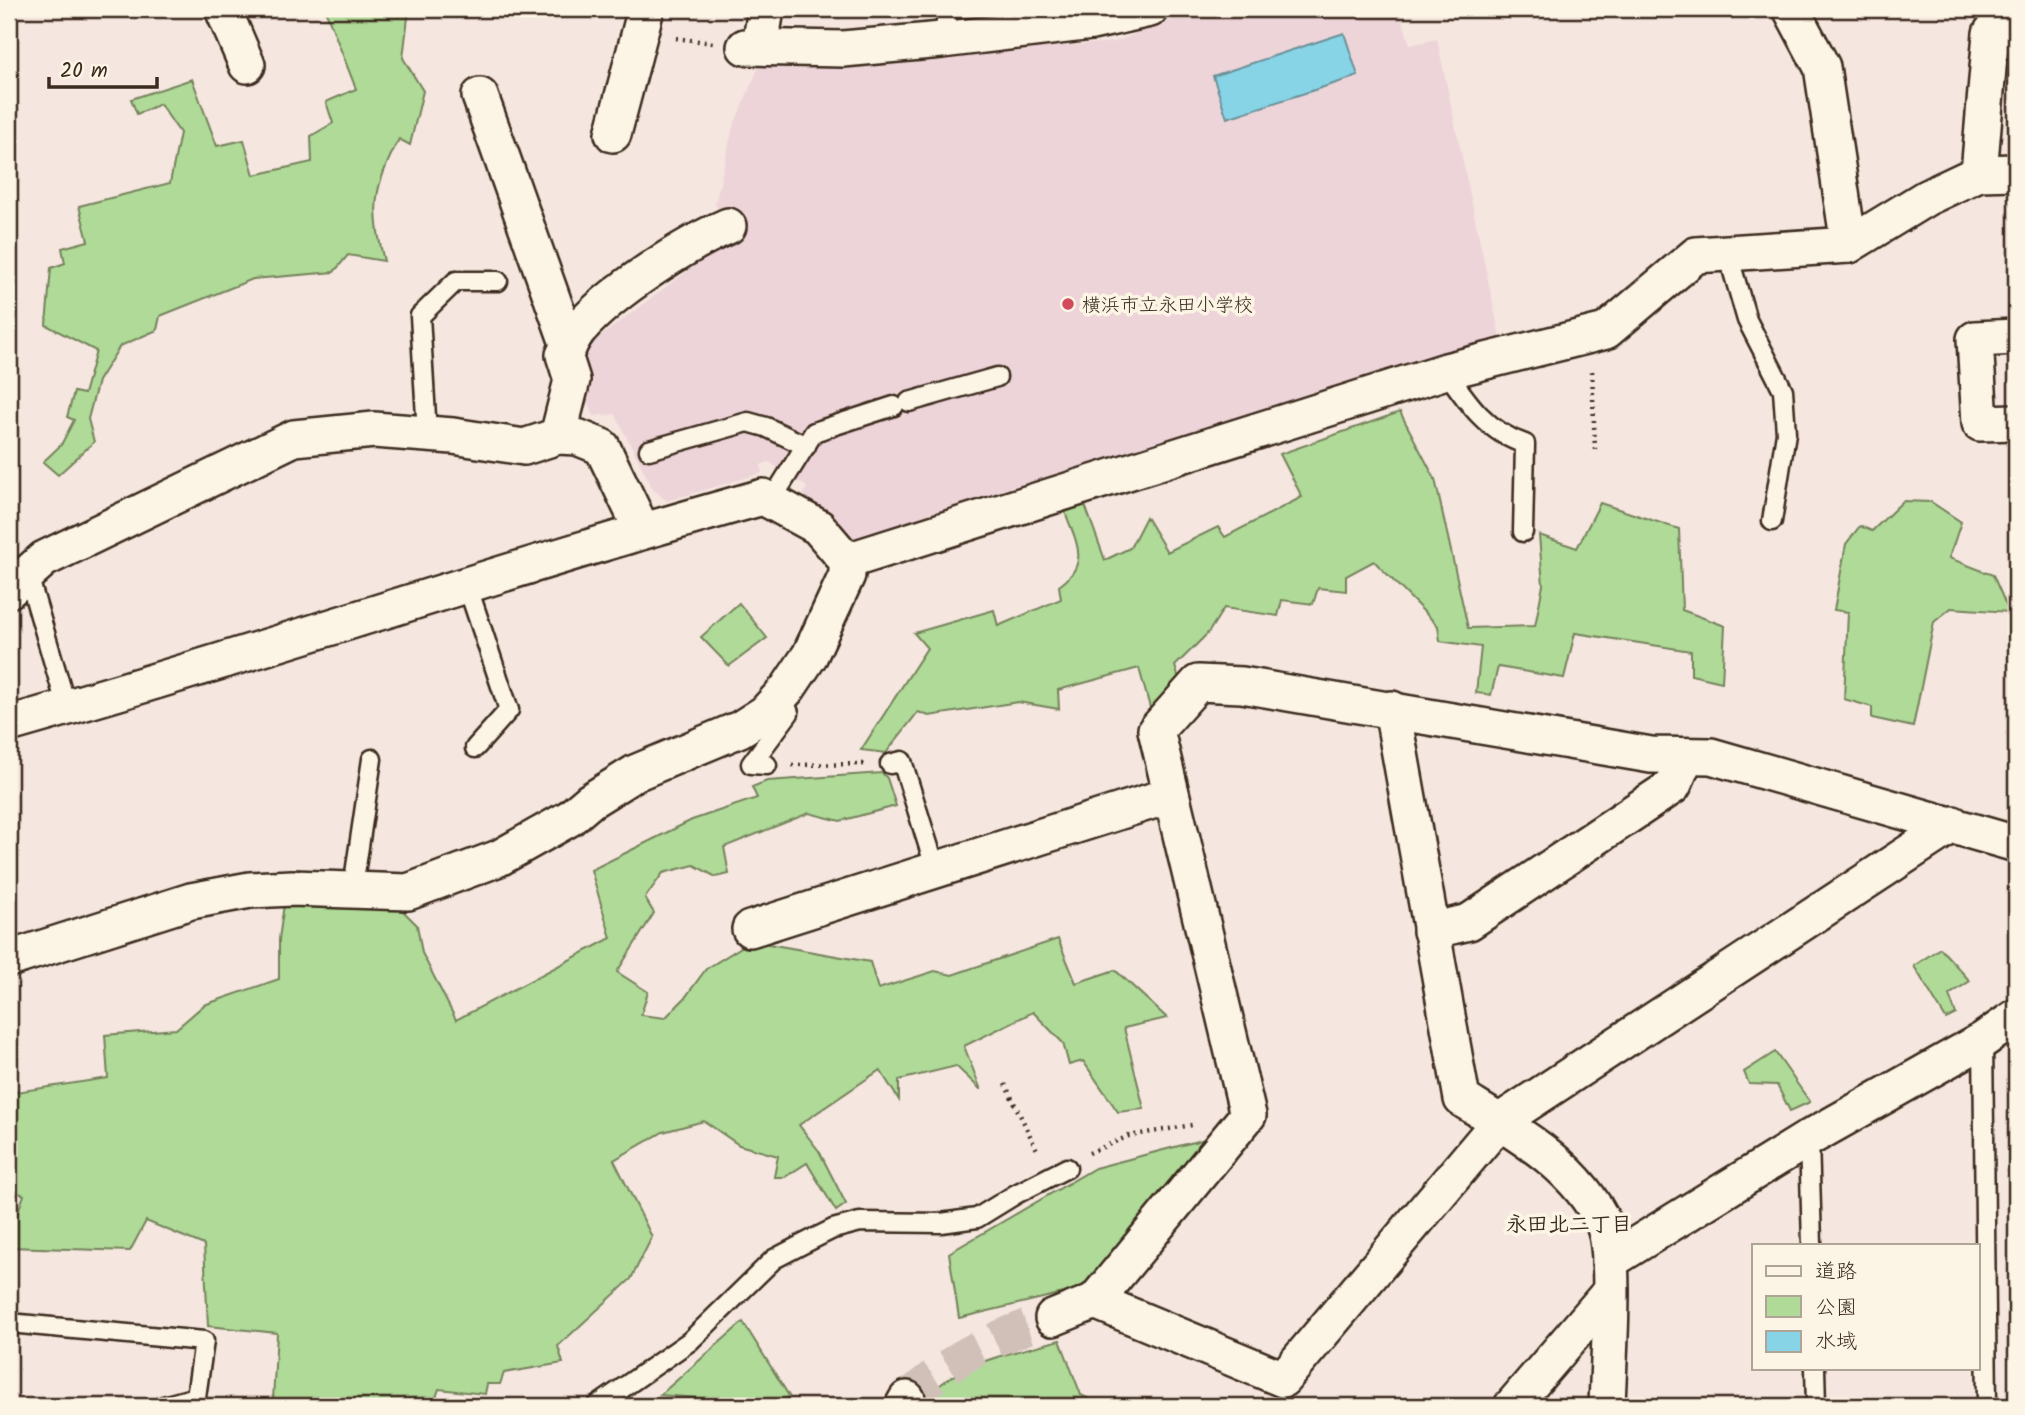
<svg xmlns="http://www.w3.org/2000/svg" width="2025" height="1415" viewBox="0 0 2025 1415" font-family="Kalam,'Klee One',sans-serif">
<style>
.built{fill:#edd4d8}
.green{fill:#afda98;stroke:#75825b;stroke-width:2}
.water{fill:#87d4e7;stroke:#699097;stroke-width:2}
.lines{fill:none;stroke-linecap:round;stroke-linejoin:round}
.minor-tunnel{stroke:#d0c0b8;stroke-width:35;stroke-dasharray:35 18;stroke-linecap:butt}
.service-casing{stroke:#3b2a1e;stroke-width:23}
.minor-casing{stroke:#3b2a1e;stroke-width:40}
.path{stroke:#3b2a1e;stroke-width:4.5;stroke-dasharray:2 5;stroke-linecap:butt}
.service{stroke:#fcf5e5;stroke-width:18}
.minor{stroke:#fcf5e5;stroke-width:35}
.poi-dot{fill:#d1495b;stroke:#fcf5e5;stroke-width:2.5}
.labels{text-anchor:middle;stroke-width:7;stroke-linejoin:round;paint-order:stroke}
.poi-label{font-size:19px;fill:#3b2a1e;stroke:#fcf5e5;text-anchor:start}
.neighbourhood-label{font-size:21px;font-weight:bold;fill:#3b2a1e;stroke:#fcf5e5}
</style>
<rect width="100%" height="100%" fill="#f5e6df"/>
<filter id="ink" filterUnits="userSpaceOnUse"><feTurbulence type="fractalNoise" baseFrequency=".0143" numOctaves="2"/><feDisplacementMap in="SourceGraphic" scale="14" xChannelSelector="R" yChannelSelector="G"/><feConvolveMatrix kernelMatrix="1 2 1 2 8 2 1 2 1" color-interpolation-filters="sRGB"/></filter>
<g filter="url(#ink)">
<polygon class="built" points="1200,9 1399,9 1410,45 1437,39 1502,346 864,543 843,538 803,495 807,487 769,462 761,465 762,473 667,501 653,489 615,414 594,416 587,401 593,381 584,361 593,342 695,265 738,241 715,204 733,127 761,62 857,62 1114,42"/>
<g class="green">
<path d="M325,9H409L403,58L423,91L410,145L399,139C373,188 371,207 384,261L348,255L334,272L253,279L160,316L157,330L120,346L98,381L88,419L94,442L58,475L43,462L61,445L74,420L67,417L74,392L84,394L96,351L46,325L51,268L65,263L62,248L88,241L79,206L170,183L180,133L160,104L137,114L131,99L192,79L217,146L244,140L254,175L312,162L311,136L333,123L326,102L356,89Z"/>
<path d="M1400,412L1435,479L1468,628L1535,626L1543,585L1539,535L1577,548L1600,503L1679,529L1682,610L1725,626L1722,682L1691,675V651L1575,633L1564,678L1498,667L1491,695L1476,693L1481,647L1440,641L1438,626L1374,561L1346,576V591L1318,588L1313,604L1282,600L1278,616L1224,608L1208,633L1175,666L1180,682L1152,715L1139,668L1058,690L1059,709L1018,702L929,716L918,712L886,753L861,750L927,648L914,633L994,610L998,626L1061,599L1059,586C1091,563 1076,542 1065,512L1085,505L1105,560L1130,548L1146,517L1167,552L1218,527L1225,537L1302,497L1280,454Z"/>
<polygon points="1903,501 1931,502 1961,522 1949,558 1993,575 2009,612 1951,608 1934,622 1913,727 1872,718 1872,707 1844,699 1848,612 1834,610 1846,544 1860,526 1872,531"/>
<polygon points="739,603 767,638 729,666 701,637"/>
<polygon points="882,773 887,778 896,806 840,821 809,813 724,847 729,874 716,877 694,865 663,873 645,898 654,913 617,972 648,992 641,1015 665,1018 684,999 706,969 751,941 870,962 878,989 935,971 952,975 1058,939 1076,983 1115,970 1167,1018 1124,1028 1144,1109 1118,1112 1083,1061 1069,1065 1063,1043 1033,1012 964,1046 981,1090 956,1066 899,1080 899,1100 880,1070 799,1125 819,1151 846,1204 836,1211 807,1163 785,1177 774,1177 778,1156 739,1145 704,1121 663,1132 614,1160 652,1237 631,1279 558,1346 563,1363 504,1373 500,1384 487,1384 485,1394 439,1389 433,1406 293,1406 293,1400 273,1399 277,1333 208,1326 204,1245 146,1221 130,1251 9,1247 9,1236 24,1195 9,1189 9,1153 12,1148 9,1145 9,1093 108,1078 105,1035 176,1029 204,1005 279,979 279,939 284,904 393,901 417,925 422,953 456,1020 611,938 591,870 692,820 757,798 752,787 767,781"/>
<polygon points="1940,948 1970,981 1949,995 1956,1014 1946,1019 1914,966"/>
<polygon points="1775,1052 1810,1102 1790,1111 1777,1085 1749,1084 1744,1072"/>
<polygon points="1209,1138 1101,1280 1072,1291 959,1318 949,1253 1095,1168"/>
<polygon points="743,1322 789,1396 781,1405 660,1395"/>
<path d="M1060,1340L1081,1395L1103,1406H922C948,1362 1015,1353 1060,1340Z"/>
</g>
<polygon class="water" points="1344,33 1358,76 1227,118 1213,76"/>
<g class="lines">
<path class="minor-tunnel" d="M907,1399C950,1359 997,1335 1053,1318"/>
<g class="service-casing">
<g id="service">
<polyline points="942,40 949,9"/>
<polyline points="1727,251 1747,320 1783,390 1786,433 1772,521"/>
<path d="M1446,371C1467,402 1487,432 1525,444L1523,532"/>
<polyline points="909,402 997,377"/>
<polyline points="427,434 420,316 456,281 498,281"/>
<polyline points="649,450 748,422 766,427 806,446"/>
<polyline points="771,501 814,432 894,406"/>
<polyline points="28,575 67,708"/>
<polyline points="467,585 509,710 475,748"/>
<polyline points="890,764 902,761 936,870"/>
<polyline points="767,765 751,764 789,713 782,695"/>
<polyline points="353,887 372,759"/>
<polyline points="1983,1040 1987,1406"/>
<polyline points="1809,1138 1812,1245"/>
<polyline points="9,1323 204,1341 196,1397 163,1406"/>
<polyline points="1815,1368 1816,1406"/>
<polyline points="597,1406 690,1341 774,1259 801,1245 833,1229 860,1222 941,1223 977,1218 1016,1194 1067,1168"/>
</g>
</g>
<g class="minor-casing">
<g id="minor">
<polyline points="223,9 247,65"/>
<polyline points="1791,9 1822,67 1849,245"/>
<polyline points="760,46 766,9"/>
<polyline points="745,47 843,49 942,40 1092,22 1150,9"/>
<polyline points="480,96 569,346"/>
<polyline points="613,134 646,9"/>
<polyline points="1979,173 1991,33 2002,18 2016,19"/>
<polyline points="2016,337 1975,339 1980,423 2016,422"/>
<path d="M558,436L572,380L564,355C569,346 574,334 581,327C613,291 684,245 728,226"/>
<polyline points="9,590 44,559 294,438 374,430 453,436 524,447 558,436 577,437 602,447 642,530"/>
<path d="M1392,709L1462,1099C1514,1131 1578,1166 1604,1225C1617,1256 1608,1367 1607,1406"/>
<path d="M9,724C261,653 510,567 763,497L818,527L847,561L1446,371L1606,331L1696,255L1849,245L1926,198L1979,173L2016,172"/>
<polyline points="1953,824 1499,1122 1283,1379 1095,1301 1248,1115 1156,730 1198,683 1242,685 1651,755 1711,756 2016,844"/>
<polyline points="750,929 1171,795"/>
<polyline points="1431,931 1469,922 1673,786 1686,756"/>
<polyline points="9,959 191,901 250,890 292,888 408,892 499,858 570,818 590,801 635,773 740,729 765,713 788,688 810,655 847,575 847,561"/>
<polyline points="1610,1261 1809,1138 1983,1040 2016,1017"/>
<polyline points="1053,1318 1095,1301"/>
<polyline points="903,1406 907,1399"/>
<polyline points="1512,1406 1609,1293"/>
</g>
</g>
<g class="path">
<polyline points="676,38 713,43"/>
<polyline points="1592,371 1595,450"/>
<polyline points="792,765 864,764"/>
<polyline points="1005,1084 1038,1152"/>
<polyline points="1089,1153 1129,1136 1192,1125"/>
</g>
<use href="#service" class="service"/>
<use href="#minor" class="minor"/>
</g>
</g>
<circle class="poi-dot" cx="1068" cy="304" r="7"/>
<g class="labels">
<g class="poi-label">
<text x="1082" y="311">横浜市立永田小学校</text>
</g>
<g class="neighbourhood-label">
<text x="1569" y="1231">永田北二丁目</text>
</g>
</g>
<rect width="2025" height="1415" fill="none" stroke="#fcf5e5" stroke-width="35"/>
<rect x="18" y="18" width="1990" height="1380" fill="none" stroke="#3b2a1e" stroke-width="2.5" filter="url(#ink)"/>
<rect x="1752" y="1244" width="228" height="126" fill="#fcf5e5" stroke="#afa495" stroke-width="2"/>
<rect x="1766" y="1266" width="35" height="10" fill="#fcf5e5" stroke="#afa495" stroke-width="2"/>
<text x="1815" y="1278" font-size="21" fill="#3b2a1e">道路</text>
<rect x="1766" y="1296" width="35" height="21" fill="#afda98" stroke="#afa495" stroke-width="2"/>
<text x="1815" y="1314" font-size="21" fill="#3b2a1e">公園</text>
<rect x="1766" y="1331" width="35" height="21" fill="#87d4e7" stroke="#afa495" stroke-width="2"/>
<text x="1815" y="1348" font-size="21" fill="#3b2a1e">水域</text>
<path d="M49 77v10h108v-10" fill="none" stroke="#3b2a1e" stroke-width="3.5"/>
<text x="60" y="77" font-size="21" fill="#3b2a1e" stroke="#fcf5e5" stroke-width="5" paint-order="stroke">20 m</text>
</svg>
